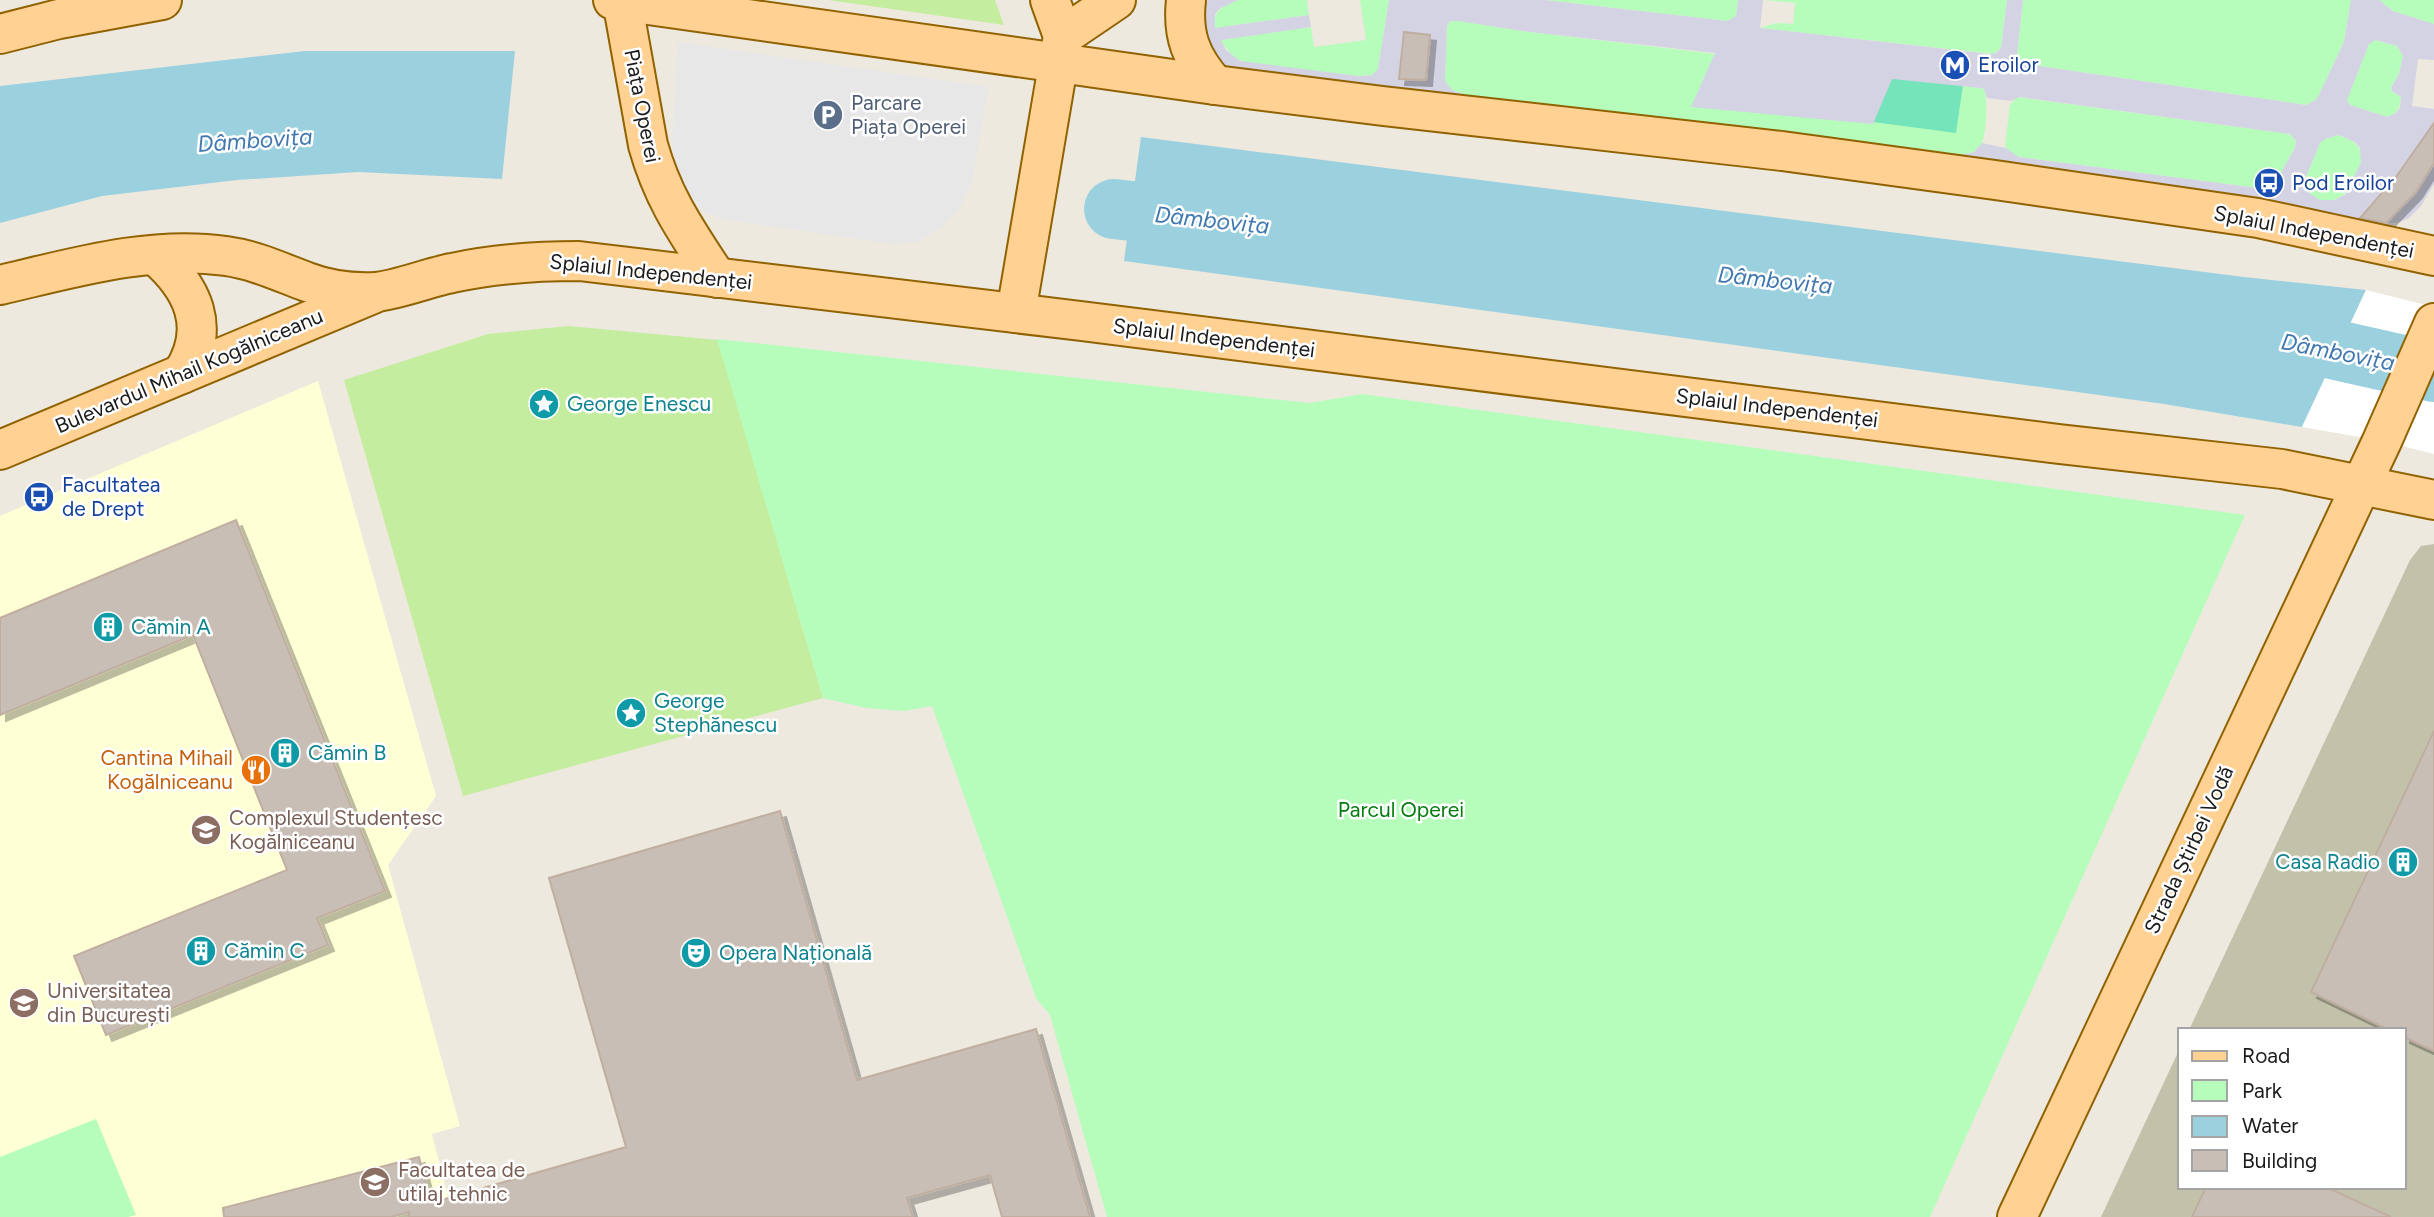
<svg xmlns="http://www.w3.org/2000/svg" width="2434" height="1217" viewBox="0 0 2434 1217" font-family="Figtree,sans-serif">
<style>
.education{fill:#ffffd6}
.construction{fill:#c2c2aa}
.grass{fill:#c5ed9f}
.park{fill:#b6fdbc}
.pitch{fill:#75e4ba}
.parking{fill:#e7e7e7}
.plaza{fill:#d3d3e3;fill-rule:evenodd}
.water{fill:#9bd0df}
.pier{fill:#fff}
.lines{fill:none;stroke-linecap:round;stroke-linejoin:round}
.river{stroke:#9bd0df;stroke-width:60}
.building{fill:#c9beb5;stroke:#c0aea0;stroke-width:2;filter:url(#shadow)}
.major-casing{stroke:#916200;stroke-width:42}
.major{stroke:#ffd192;stroke-width:38}
.labels{text-anchor:middle;stroke-width:5;stroke-linejoin:round;paint-order:stroke}
.transit-label{font-size:21px;fill:#164399;stroke:#fff;text-anchor:start}
.service-label{font-size:21px;fill:#4e5e75;stroke:#fff;text-anchor:start}
.street-label{font-size:21px;fill:#1b1b1b;stroke:#fff}
.culture-label{font-size:21px;fill:#0d838f;stroke:#fff;text-anchor:start}
.food-label{font-size:21px;fill:#c56008;stroke:#fff;text-anchor:end}
.park-label{font-size:21px;fill:#037e0e;stroke:#fff}
.education-label{font-size:21px;fill:#785e54;stroke:#fff;text-anchor:start}
.water-label{font-size:23px;font-style:italic;fill:#4178b0;stroke:#fff}
</style>
<defs>
<filter id="shadow"><feDropShadow dx="6" dy="6" stdDeviation="0" flood-color="#0004"/></filter>
</defs>
<rect width="100%" height="100%" fill="#ede9df"/>
<polygon class="education" points="318,381 436,796 388,865 460,1126 432,1134 453,1217 0,1217 0,516"/>
<polygon class="construction" points="2434,544 2434,1217 2101,1217 2180,1048 2180,1187 2404,1187 2404,1030 2189,1030 2410,560 2421,546"/>
<g class="grass">
<polygon points="828,0 995,0 1004,25"/>
<polygon points="569,326 718,340 823,698 463,796 344,380 488,334"/>
</g>
<g class="park">
<path d="M1238,0H1307L1309,15L1215,28C1212,10 1224,6 1238,0Z"/>
<polygon points="1360,0 1389,0 1378,69 1372,75 1359,76 1249,64 1233,57 1220,40 1311,27 1314,47 1366,40"/>
<polygon points="1545,0 1738,0 1736,16 1727,21"/>
<polygon points="1764,0 2007,0 2001,48 1993,54 1760,28 1776,23 1793,24 1795,3"/>
<polygon points="2023,0 2351,0 2344,42 2317,99 2306,105 2025,64 2017,55"/>
<polygon points="2379,0 2434,0 2434,24 2393,11"/>
<path d="M1454,20L1522,31L1716,54L1692,107L1892,79L1981,88L1984,89C1988,100 1987,135 1981,145C1977,152 1968,154 1961,155L1466,95L1452,90L1445,81L1447,26L1450,21Z"/>
<path d="M2375,40L2397,46L2403,56L2399,74L2391,88L2392,91L2401,97C2400,107 2398,114 2387,117L2350,105L2347,100L2369,44Z"/>
<polygon points="2017,97 2290,134 2296,141 2295,148 2274,185 2265,189 2019,157 2009,152 2005,145 2010,105"/>
<path d="M2339,135C2346,138 2353,140 2358,146C2372,165 2340,222 2309,193L2305,179L2320,143L2325,139Z"/>
<polygon points="717,339 1310,403 1362,394 2245,515 1930,1217 1107,1217 1050,1015 1036,998 932,706 904,711 866,708 823,698"/>
<polygon points="96,1119 136,1215 128,1217 0,1217 0,1157"/>
</g>
<polygon class="pitch" points="1805,67 1963,85 1956,133 1798,112"/>
<polygon class="parking" points="678,42 988,87 972,181 958,211 942,227 919,241 893,244 721,219 704,212 685,189 677,168 672,144"/>
<path class="plaza" d="M1208,0H1238L1219,9L1215,15V28L1309,15L1311,27L1221,40L1226,50L1240,61L1359,76L1372,75L1378,69L1389,0H1545L1727,21L1736,16L1738,0H1763L1760,28L1990,54L1996,53L2001,48L2007,0H2023L2017,55L2025,64L2306,105L2317,99L2344,42L2351,0H2379L2393,11L2434,24V60L2418,59L2412,106L2434,109V184L2421,206L2408,219L2396,223H2382L1233,76L1206,49L1203,7ZM1450,21H1458L1522,31L1715,53L1691,107L1873,124L1892,79L1981,88L1984,89L1987,98L2011,101L2020,97L2290,134L2296,141L2295,148L2274,185L2265,189L2019,157L2006,148L1982,143L1974,152L1961,155L1466,95L1452,90L1445,81L1447,26ZM1430,35L1426,80L1400,79ZM2376,40L2397,46L2403,56L2399,74L2391,88L2392,91L2401,97L2400,107L2396,113L2387,117L2350,105L2347,100L2369,44ZM2339,135L2355,142L2360,148L2361,162L2346,194L2335,200H2320L2309,193L2305,179L2320,143L2325,139Z"/>
<g class="water">
<polygon points="305,51 515,51 502,179 358,172 237,180 102,196 0,223 0,86"/>
<polygon points="1141,137 2244,277 2366,290 2302,427 2164,404 1124,261"/>
</g>
<polygon class="pier" points="2366,290 2434,307 2434,454 2382,441 2302,427"/>
<g class="lines">
<g class="river">
<polyline points="1114,209 1211,220"/>
<polyline points="2256,337 2305,343 2434,372"/>
</g>
</g>
<g class="building">
<polygon points="1404,32 1430,35 1426,80 1399,79"/>
<polygon points="2434,123 2434,163 2416,192 2386,223 2360,218 2396,177"/>
<polygon points="236,520 385,891 317,918 328,945 106,1035 74,956 287,870 193,635 0,715 0,618"/>
<polygon points="2434,731 2434,1051 2404,1037 2404,1030 2389,1030 2311,992"/>
<polygon points="780,811 857,1080 1036,1029 1090,1217 1002,1217 990,1175 907,1198 913,1217 409,1217 409,1212 391,1217 224,1217 223,1208 419,1157 431,1203 626,1147 549,878"/>
<polygon points="2206,1187 2326,1187 2391,1217 2192,1217"/>
</g>
<g class="lines">
<g class="major-casing">
<g id="major">
<polyline points="613,0 1215,85 1383,106 1782,151 1995,180 2258,218 2434,256"/>
<path d="M622,0L648,145C663,199 687,232 717,278"/>
<path d="M1186,0C1182,35 1191,59 1215,85"/>
<polyline points="0,34 59,19 162,0"/>
<polyline points="1063,36 1116,0"/>
<path d="M155,255C193,288 212,328 182,374"/>
<path d="M0,285C73,268 150,245 226,256C255,260 280,272 307,282C328,290 352,293 375,292C395,291 430,277 452,273C494,264 536,261 579,261L1081,321L2059,444L2282,469L2434,500"/>
<polyline points="1016,313 1063,36 1050,0"/>
<polyline points="0,450 373,294"/>
<polyline points="2017,1217 2382,441 2434,323"/>
</g>
</g>
<use href="#major" class="major"/>
</g>
<defs>
<g id="metro-disc" transform="scale(1.575)"><circle r="9.5" fill="#1a4fb4" stroke="#fff"/><path d="M-5.5 5V-5H-3L0 0L3-5H5.5V5H3V-.5L0 4L-3-.5V5Z" fill="#fff"/></g>
<g id="parking-disc" transform="scale(1.575)"><circle r="9.5" fill="#5c6f8a" stroke="#fff"/><path d="M-3.5-5.5H1a3.5 3.5 0 0 1 0 7H-1V5.5H-3.5ZM-1-3.4V-.6H.8a1.4 1.4 0 0 0 0-2.8Z" fill="#fff"/></g>
<g id="bus-disc" transform="scale(1.575)"><circle r="9.5" fill="#1a4fb4" stroke="#fff"/><path d="M-5-6H5V4H4V6H2V4H-2V6H-4V4H-5ZM-3.5-4V0h7V-4ZM-3.5 1.2v1.5H-2V1.2ZM2 1.2v1.5H3.5V1.2Z" fill="#fff"/></g>
<g id="sight-disc" transform="scale(1.575)"><circle r="9.5" fill="#0f9aa8" stroke="#fff"/><path d="M0-6L1.8-2.2L6-1.7L2.9 1.2L3.7 5.4L0 3.3L-3.7 5.4L-2.9 1.2L-6-1.7L-1.8-2.2Z" fill="#fff"/></g>
<g id="building-disc" transform="scale(1.575)"><circle r="9.5" fill="#0f9aa8" stroke="#fff"/><path d="M-4-6H4V6H1V3H-1V6H-4ZM-2.5-4.3h1.7v1.8h-1.7ZM.8-4.3h1.7v1.8H.8ZM-2.5-1h1.7V.8h-1.7ZM.8-1h1.7V.8H.8Z" fill="#fff"/></g>
<g id="restaurant-disc" transform="scale(1.575)"><circle r="9.5" fill="#e8710a" stroke="#fff"/><path d="M-5-6h1v4h1v-4h1v4h1v-4h1v5L-1.5 .5V6h-2V.5L-5-1ZM5-6V6H3V1.5H1.5Q1.5-4 5-6Z" fill="#fff"/></g>
<g id="university-disc" transform="scale(1.575)"><circle r="9.5" fill="#8d6e63" stroke="#fff"/><path d="M0-5L7-2L0 1L-7-2ZM-4 1L0 2.5L4 1V4Q0 6-4 4Z" fill="#fff"/></g>
<g id="theatre-disc" transform="scale(1.575)"><circle r="9.5" fill="#0f9aa8" stroke="#fff"/><path d="M-5-5.5Q0-4 5-5.5V0Q5 5 0 6Q-5 5-5 0ZM-3.3-2.5H-1v1.5H-3.3ZM1-2.5H3.3v1.5H1ZM-2.8 1Q0 5.5 2.8 1Z" fill="#fff"/></g>
</defs>
<g fill-rule="evenodd">
<use href="#metro-disc" x="1955" y="65"/>
<use href="#parking-disc" x="828" y="115"/>
<use href="#bus-disc" x="2269" y="183"/>
<use href="#sight-disc" x="544" y="404"/>
<use href="#bus-disc" x="39" y="497"/>
<use href="#building-disc" x="108" y="627"/>
<use href="#sight-disc" x="631" y="713"/>
<use href="#building-disc" x="285" y="753"/>
<use href="#restaurant-disc" x="256" y="770"/>
<use href="#university-disc" x="206" y="830"/>
<use href="#building-disc" x="2403" y="862"/>
<use href="#building-disc" x="201" y="951"/>
<use href="#theatre-disc" x="696" y="953"/>
<use href="#university-disc" x="24" y="1003"/>
<use href="#university-disc" x="375" y="1182"/>
</g>
<g class="labels">
<g class="transit-label">
<text x="1978" y="72">Eroilor</text>
<text x="2292" y="190">Pod Eroilor</text>
<text x="62" y="492">Facultatea<tspan x="62" dy="24">de Drept</tspan></text>
</g>
<g class="service-label">
<text x="851" y="110">Parcare<tspan x="851" dy="24">Piața Operei</tspan></text>
</g>
<g class="street-label">
<text transform="translate(642 106) rotate(79)" y="7">Piața Operei</text>
<text transform="translate(2314 232) rotate(11)" y="7">Splaiul Independenței</text>
<text transform="translate(651 272) rotate(6)" y="7">Splaiul Independenței</text>
<text transform="translate(1214 338) rotate(7)" y="7">Splaiul Independenței</text>
<text transform="translate(189 371) rotate(-23)" y="7">Bulevardul Mihail Kogălniceanu</text>
<text transform="translate(1777 408) rotate(7)" y="7">Splaiul Independenței</text>
<text transform="translate(2189 850) rotate(-65)" y="7">Strada Știrbei Vodă</text>
</g>
<g class="culture-label">
<text x="567" y="411">George Enescu</text>
<text x="131" y="634">Cămin A</text>
<text x="654" y="708">George<tspan x="654" dy="24">Stephănescu</tspan></text>
<text x="308" y="760">Cămin B</text>
<text x="2380" y="869" text-anchor="end">Casa Radio</text>
<text x="224" y="958">Cămin C</text>
<text x="719" y="960">Opera Națională</text>
</g>
<g class="food-label">
<text x="233" y="765">Cantina Mihail<tspan x="233" dy="24">Kogălniceanu</tspan></text>
</g>
<g class="park-label">
<text x="1401" y="817">Parcul Operei</text>
</g>
<g class="education-label">
<text x="229" y="825">Complexul Studențesc<tspan x="229" dy="24">Kogălniceanu</tspan></text>
<text x="47" y="998">Universitatea<tspan x="47" dy="24">din București</tspan></text>
<text x="398" y="1177">Facultatea de<tspan x="398" dy="24">utilaj tehnic</tspan></text>
</g>
<g class="water-label">
<text transform="translate(255 140) rotate(-4)" y="8">Dâmbovița</text>
<text transform="translate(1212 220) rotate(6)" y="8">Dâmbovița</text>
<text transform="translate(1775 280) rotate(6)" y="8">Dâmbovița</text>
<text transform="translate(2338 352) rotate(11)" y="8">Dâmbovița</text>
</g>
</g>
<rect x="2178" y="1028" width="228" height="161" fill="#ffffff" stroke="#a4a4a4" stroke-width="2"/>
<rect x="2192" y="1051" width="35" height="10" fill="#ffd192" stroke="#a4a4a4" stroke-width="2"/>
<text x="2242" y="1063" font-size="21" fill="#1b1b1b">Road</text>
<rect x="2192" y="1080" width="35" height="21" fill="#b6fdbc" stroke="#a4a4a4" stroke-width="2"/>
<text x="2242" y="1098" font-size="21" fill="#1b1b1b">Park</text>
<rect x="2192" y="1116" width="35" height="21" fill="#9bd0df" stroke="#a4a4a4" stroke-width="2"/>
<text x="2242" y="1133" font-size="21" fill="#1b1b1b">Water</text>
<rect x="2192" y="1150" width="35" height="21" fill="#c9beb5" stroke="#a4a4a4" stroke-width="2"/>
<text x="2242" y="1168" font-size="21" fill="#1b1b1b">Building</text>
</svg>
